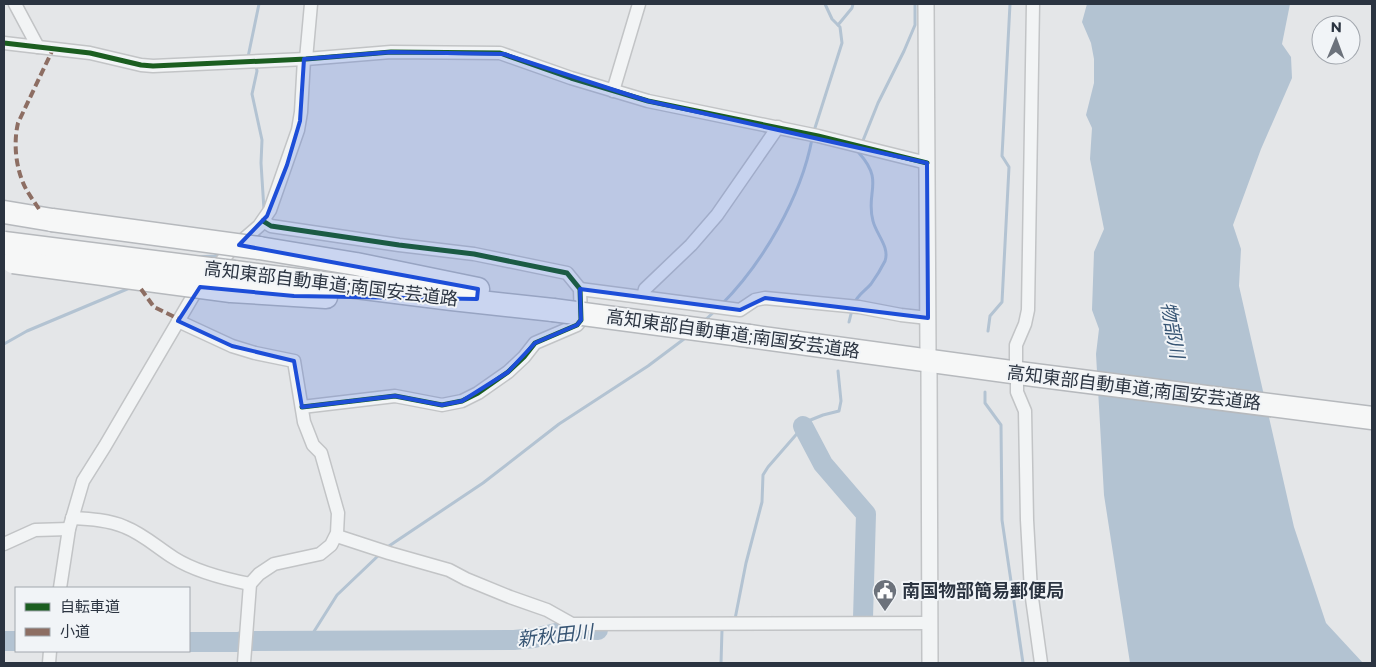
<svg xmlns="http://www.w3.org/2000/svg" width="1376" height="667" viewBox="0 0 1376 667" font-family="Montserrat,'Noto Sans JP',sans-serif">
<style>
.water{fill:#b3c3d2}
.lines{fill:none;stroke-linecap:round;stroke-linejoin:round}
.stream{stroke:#b3c3d2;stroke-width:3}
.river{stroke:#b3c3d2;stroke-width:20}
.minor-casing{stroke:#c2c4c6;stroke-width:15}
.tertiary-casing{stroke:#c2c4c6;stroke-width:18}
.motorway-casing{stroke:#b6b9bd;stroke-width:25}
.minor{stroke:#f2f4f5;stroke-width:12}
.tertiary{stroke:#f2f4f5;stroke-width:15}
.motorway{stroke:#f6f7f7;stroke-width:22}
.motorway-bridge-casing{stroke:#b6b9bd;stroke-width:25;stroke-linecap:butt}
.motorway-bridge{stroke:#f6f7f7;stroke-width:22}
.quiet{stroke:#8d6e63;stroke-width:4;stroke-dasharray:8 4;stroke-linecap:butt}
.cycleway-casing{stroke:#f1f4f7;stroke-width:8}
.cycleway{stroke:#1b5e20;stroke-width:5}
.marked{fill:#1d4ed8;fill-opacity:0.2;stroke:#1d4ed8;stroke-width:4;stroke-linejoin:round}
.labels{text-anchor:middle;stroke-width:4;stroke-linejoin:round;paint-order:stroke}
.street-label{font-size:18px;fill:#2b3441;stroke:#f1f4f7}
.poi-label{font-size:18px;font-weight:bold;fill:#2b3441;stroke:#f1f4f7;text-anchor:start}
.water-label{font-size:19px;font-style:italic;fill:#365473;stroke:#f1f4f7}
</style>
<rect width="100%" height="100%" fill="#e4e6e8"/>
<polygon class="water" points="1087,4 1290,4 1282,44 1291,57 1292,78 1261,149 1233,225 1241,249 1239,286 1294,527 1326,623 1363,663 1130,663 1104,495 1096,354 1099,329 1092,310 1094,252 1104,229 1090,159 1092,128 1086,115 1094,83 1094,59 1091,43 1082,22"/>
<g class="lines">
<g class="stream">
<polyline points="838,25 852,8 853,4"/>
<polyline points="250,58 248,57 259,4"/>
<polyline points="256,66 257,71 252,94 262,140 261,163 264,210"/>
<polyline points="814,131 842,43 840,27 832,19 825,4"/>
<polyline points="862,143 878,103 904,51 915,25 915,4"/>
<polyline points="196,257 215,256 220,252"/>
<path d="M854,304C857,295 865,291 871,284C876,277 881,269 885,261C890,247 876,234 873,221C865,192 885,182 859,153L860,150"/>
<path d="M721,305C763,263 801,197 812,139"/>
<polyline points="703,322 715,311"/>
<polyline points="849,322 852,310"/>
<polyline points="988,331 990,316 1002,302 1009,167 1002,156 1010,4"/>
<polyline points="4,344 27,331 132,287"/>
<polyline points="985,392 985,403 1001,425 1002,520 1023,663"/>
<polyline points="386,548 483,483 559,424 648,366 688,336"/>
<polyline points="735,619 746,563 762,502 763,475 768,467 808,421 823,415 839,411 841,401 838,371"/>
<polyline points="308,641 337,595 380,554"/>
<polyline points="721,663 722,630"/>
</g>
<g class="river">
<polyline points="803,426 823,464 866,514 863,618"/>
<polyline points="4,641 16,641"/>
<polyline points="248,641 514,640 534,638 574,629 598,630"/>
<polyline points="189,642 239,642 242,641"/>
</g>
<g class="minor-casing">
<g id="minor">
<polyline points="15,4 38,47"/>
<polyline points="4,43 90,53 141,65 153,66 306,59 391,52 500,53 571,78 648,101 818,136 927,163"/>
<polyline points="306,59 311,4"/>
<polyline points="613,91 639,4"/>
<polyline points="263,221 271,226 399,245 474,254 567,273 580,289 581,320 577,325 535,343 524,357 508,372 478,393 462,401 442,405 395,396 302,407"/>
<polyline points="580,289 740,310 755,300 765,298 859,307 901,315 928,318"/>
<polyline points="643,297 645,289 691,245 717,215 778,127"/>
<polyline points="178,321 232,346 255,353 294,361 304,422 313,445 321,453 338,513 337,533 331,545 320,554 274,564 259,574 250,584 244,663"/>
<polyline points="1016,364 1016,345 1025,324 1028,310 1033,4"/>
<polyline points="1017,382 1017,392 1025,411 1027,520 1031,591 1041,663"/>
<path d="M72,518C90,519 109,520 125,527C143,534 158,548 174,558C196,572 225,579 250,584"/>
<polyline points="337,536 389,553 449,570 466,579 510,597 547,610 572,624 930,623"/>
<polyline points="4,544 35,530 69,529"/>
<polyline points="60,588 69,529 83,481 105,446 193,296 230,251 259,226 270,210 298,130 301,112 304,59"/>
<polyline points="49,663 50,651"/>
</g>
</g>
<g class="tertiary-casing">
<g id="tertiary">
<polyline points="926,4 928,351"/>
<polyline points="929,371 930,663"/>
</g>
</g>
<g class="motorway-casing">
<g id="motorway">
<polyline points="4,212 52,220"/>
<polyline points="259,248 356,264 478,289"/>
<polyline points="234,272 452,299 553,310"/>
<polyline points="231,291 326,297"/>
<polyline points="749,336 1034,375 1372,418"/>
</g>
</g>
<use href="#minor" class="minor"/>
<use href="#tertiary" class="tertiary"/>
<use href="#motorway" class="motorway"/>
<g class="motorway-bridge-casing">
<g id="motorway-bridge">
<polyline points="52,220 259,248"/>
<polyline points="4,243 234,272"/>
<polyline points="13,262 231,291"/>
<polyline points="553,310 749,336"/>
</g>
</g>
<use href="#motorway-bridge" class="motorway-bridge"/>
<g class="quiet">
<path d="M39,209C35,203 30,196 26,189C16,170 13,144 18,123L53,49"/>
<polyline points="141,289 154,307 179,319"/>
</g>
<g class="cycleway-casing">
<g id="cycleway">
<polyline points="4,43 90,53 141,65 153,66 306,59 391,52 500,53 571,78 648,101 818,136 927,163"/>
<polyline points="263,221 271,226 399,245 474,254 567,273 580,289 581,320 577,325 535,343 524,357 508,372 478,393 462,401 442,405 395,396 302,407"/>
</g>
</g>
<use href="#cycleway" class="cycleway"/>
</g>
<path class="marked" d="M391,52L504,54L648,101L927,163L928,318L765,298L740,310L580,289L581,320L577,325L535,343L508,372L462,401L442,405L395,396L302,407L294,361L232,346L178,321L200,287L294,296L477,299L478,289L239,245L267,216L287,165L300,121L304,59Z"/>
<defs>
<g id="civic-pin" transform="scale(1.25)"><path d="M0 17L-7.5 6A9.5 9.5 0 1 1 7.5 6Z" fill="#6c727b" stroke="#f1f4f7"/><path d="M-.6-6.5H3V-4.5H.6V-3L4-1V1h2V6H-6V1h2V-1L-.6-3ZM-1.2 2.5V6h2.4V2.5Z" fill="#fff"/></g>
</defs>
<g fill-rule="evenodd">
<use href="#civic-pin" x="885" y="591"/>
</g>
<g class="labels">
<g class="street-label">
<text transform="translate(331 284) rotate(7)" y="6">高知東部自動車道;南国安芸道路</text>
<text transform="translate(733 334) rotate(8)" y="6">高知東部自動車道;南国安芸道路</text>
<text transform="translate(1134 388) rotate(7)" y="6">高知東部自動車道;南国安芸道路</text>
</g>
<g class="poi-label">
<text x="902" y="597">南国物部簡易郵便局</text>
</g>
<g class="water-label">
<text transform="translate(1173 330) rotate(80)" y="7">物部川</text>
<text transform="translate(555 635) rotate(-6)" y="7">新秋田川</text>
</g>
</g>
<rect width="1376" height="667" fill="none" stroke="#2b3441" stroke-width="10"/>
<rect x="15" y="587" width="175" height="65" fill="#f1f4f7" stroke="#a2a7ae"/>
<rect x="25" y="603" width="25" height="8" fill="#1b5e20" stroke="#a2a7ae"/>
<text x="60" y="612" font-size="15" fill="#2b3441">自転車道</text>
<rect x="25" y="628" width="25" height="8" fill="#8d6e63" stroke="#a2a7ae"/>
<text x="60" y="637" font-size="15" fill="#2b3441">小道</text>
<g transform="translate(1336 40) rotate(1)"><circle r="24" fill="#f1f4f7" stroke="#a2a7ae"/>
<path d="M0-4L9 19L0 12L-9 19Z" fill="#6c727b"/>
<text y="-8" font-size="14" font-weight="bold" text-anchor="middle" fill="#2b3441">N</text>
</g>
</svg>
